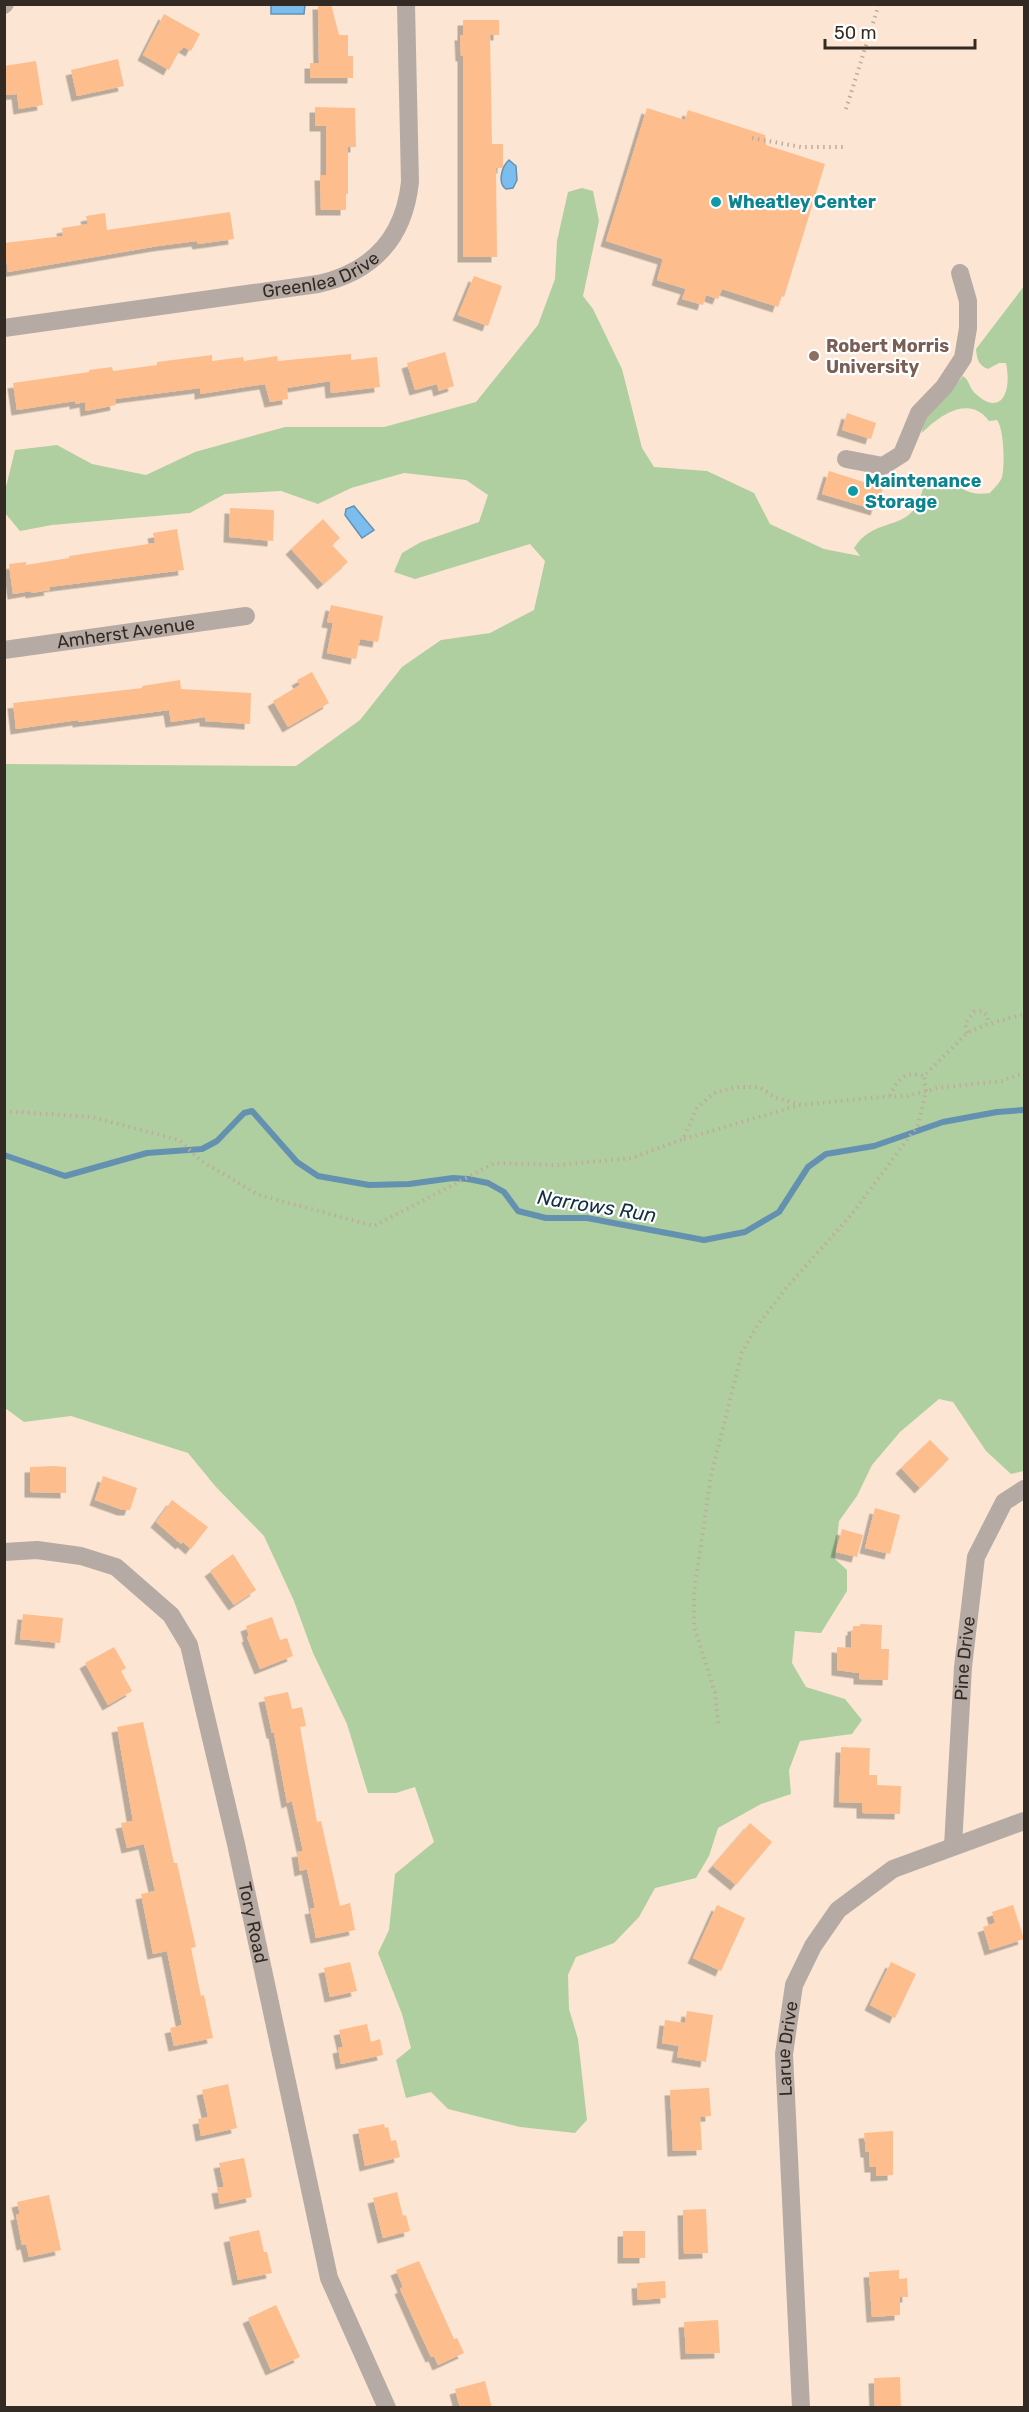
<svg xmlns="http://www.w3.org/2000/svg" width="1029" height="2412" viewBox="0 0 1029 2412" font-family="Rubik,sans-serif">
<style>
.green{fill:#afcfa1}
.water{fill:#7abdee;stroke:#6591b1;stroke-width:1.5}
.lines{fill:none;stroke-linecap:round;stroke-linejoin:round}
.stream{stroke:#6591b1;stroke-width:6}
.building{fill:#febd8d;filter:url(#shadow)}
.path{stroke:#beac9c;stroke-width:4;stroke-dasharray:1.5 4.5;stroke-linecap:butt}
.minor{stroke:#b6aba4;stroke-width:18}
.culture-dot{fill:#0f9aa8;stroke:#fff;stroke-width:2}
.education-dot{fill:#8d6e63;stroke:#fff;stroke-width:2}
.labels{text-anchor:middle;stroke-width:4.5;stroke-linejoin:round;paint-order:stroke}
.culture-label{font-size:18px;font-weight:bold;fill:#0d838f;stroke:#fff;text-anchor:start}
.street-label{font-size:18px;fill:#332a23;stroke:#fff}
.education-label{font-size:18px;font-weight:bold;fill:#785e54;stroke:#fff;text-anchor:start}
.water-label{font-size:20px;font-style:italic;fill:#123044;stroke:#fff}
</style>
<defs>
<filter id="shadow"><feDropShadow dx="-5.5" dy="5.5" stdDeviation="0" flood-color="#0004"/></filter>
</defs>
<rect width="100%" height="100%" fill="#fce6d3"/>
<path class="green" d="M582,188L593,191L599,221L583,296L593,309L622,369L642,448L654,467L707,471L754,493L770,524L824,549L860,556L854,548C879,510 917,540 925,477L945,476C961,489 969,496 990,493C994,488 1000,483 1002,477C1005,465 1004,429 997,420L989,421C969,394 939,416 922,433C922,411 950,393 963,376C969,380 969,386 973,391C981,400 996,410 1004,396C1009,387 1008,373 1006,363H999L988,369C978,365 977,359 976,349L1024,286V1471L1011,1474L986,1451L953,1402L939,1399L900,1432L872,1465L857,1496L839,1521L835,1559L847,1570V1591L821,1633L795,1631L792,1663L806,1687L845,1699L862,1720L852,1734L800,1741L789,1770L791,1794L761,1804L718,1828L709,1856L696,1878L655,1888L639,1917L614,1943L576,1957L568,1975L569,2009L578,2039L587,2120L575,2133L520,2127L448,2109L431,2092L406,2098L396,2060L411,2048L402,2014L378,1953L389,1930L395,1874L434,1842L415,1787L396,1793H368L347,1724L313,1653L294,1601L264,1536L216,1487L188,1453L71,1416L24,1422L5,1408V764L296,766L360,720L402,667L441,640L490,633L534,610L545,561L530,544L415,579L394,572L402,553L421,542L479,522L488,495L466,480L404,473L351,488L318,504L281,491L225,494L190,513L52,525L20,531L5,513V491L15,450L57,445L92,464L146,475L195,452L285,427H384L476,402L538,325L555,279L557,241L568,192Z"/>
<g class="water">
<polygon points="271,5 305,5 304,14 271,14"/>
<path d="M509,160L516,166L517,180L513,188L506,189C497,183 502,166 509,160Z"/>
<polygon points="354,506 374,530 362,538 345,515 346,509"/>
</g>
<g class="lines">
<polyline class="stream" points="4,1155 65,1176 147,1153 202,1149 217,1141 244,1113 252,1111 297,1162 318,1176 369,1185 409,1184 453,1178 468,1179 488,1183 504,1192 518,1211 546,1218 587,1218 704,1240 745,1232 779,1212 808,1167 826,1154 874,1146 943,1122 997,1112 1024,1110"/>
</g>
<g class="building">
<polygon points="318,4 331,4 339,35 348,35 348,56 353,56 353,78 310,78 310,63 319,63"/>
<polygon points="164,14 200,34 191,51 184,47 178,53 169,70 143,55"/>
<polygon points="463,20 499,20 499,35 490,35 492,144 503,144 503,168 496,168 497,257 463,257 463,56 461,56 460,35 463,35"/>
<polygon points="118,59 124,86 77,96 71,70"/>
<polygon points="36,61 43,105 19,109 17,94 4,95 4,66"/>
<polygon points="315,107 355,108 356,147 348,147 348,194 346,194 346,210 321,210 320,175 326,175 326,126 315,126"/>
<polygon points="647,108 685,120 688,110 765,135 766,145 825,164 784,297 782,296 778,307 722,289 718,299 706,295 703,305 682,299 686,289 657,280 663,259 606,241"/>
<polygon points="230,212 234,239 198,244 197,241 158,246 8,272 4,243 63,236 62,228 88,224 86,216 105,213 107,230"/>
<polygon points="474,276 502,286 488,326 458,315"/>
<polygon points="445,352 454,386 439,391 437,384 415,390 407,363"/>
<polygon points="351,354 351,360 377,357 380,387 331,393 330,381 287,388 288,399 270,402 265,384 200,394 200,388 115,399 116,405 86,411 85,402 75,404 75,401 17,410 13,383 89,372 89,370 112,367 113,371 157,365 157,362 212,355 212,361 243,357 244,361 277,356 278,361"/>
<polygon points="847,413 876,423 871,439 842,430"/>
<polygon points="829,471 883,488 876,510 822,494"/>
<polygon points="230,508 274,510 273,541 229,537"/>
<polygon points="323,519 340,538 332,545 348,562 323,584 291,549"/>
<polygon points="177,529 184,570 49,587 50,590 31,593 31,591 13,594 9,564 26,562 26,565 69,558 69,556 155,543 153,533"/>
<polygon points="331,605 383,616 378,642 360,639 356,659 327,653 333,623 327,622"/>
<polygon points="312,672 329,703 288,727 273,701 300,685 297,680"/>
<polygon points="180,680 181,689 251,693 250,724 205,721 205,717 171,722 169,710 78,722 78,720 16,729 13,703 142,688 142,686"/>
<polygon points="930,1440 949,1459 920,1488 901,1468"/>
<polygon points="54,1466 66,1467 66,1493 30,1492 30,1467"/>
<polygon points="103,1476 137,1488 130,1510 123,1510 95,1500"/>
<polygon points="172,1500 208,1527 191,1549 183,1542 181,1544 156,1522"/>
<polygon points="875,1508 900,1515 890,1554 865,1548"/>
<polygon points="842,1529 863,1535 857,1557 836,1552"/>
<polygon points="233,1554 256,1590 234,1605 210,1571"/>
<polygon points="23,1614 63,1618 60,1643 20,1639"/>
<polygon points="272,1617 280,1640 287,1638 293,1656 260,1669 247,1637 249,1636 246,1626"/>
<polygon points="860,1624 882,1625 881,1649 889,1649 888,1680 859,1679 859,1673 837,1670 837,1647 851,1648 851,1630 853,1630 853,1626 860,1626"/>
<polygon points="114,1647 126,1668 121,1671 132,1691 108,1705 85,1663"/>
<polygon points="288,1692 292,1709 302,1707 306,1726 300,1727 317,1822 321,1821 340,1906 350,1903 355,1930 316,1938 310,1909 315,1908 307,1869 300,1871 297,1852 303,1851 292,1801 287,1803 274,1733 272,1733 264,1697"/>
<polygon points="143,1722 174,1863 177,1863 196,1947 191,1948 201,1996 204,1995 213,2038 174,2046 170,2028 182,2025 167,1951 153,1954 141,1894 155,1891 144,1844 127,1848 121,1823 133,1821 117,1727"/>
<polygon points="841,1747 870,1748 869,1775 877,1775 877,1785 901,1786 900,1814 862,1813 862,1803 839,1802"/>
<polygon points="750,1823 772,1842 736,1885 713,1866"/>
<polygon points="717,1905 745,1918 721,1971 693,1958"/>
<polygon points="1013,1905 1024,1939 990,1950 983,1927 995,1923 992,1912"/>
<polygon points="350,1962 357,1991 330,1997 324,1968"/>
<polygon points="891,1962 916,1974 895,2018 870,2005"/>
<polygon points="687,2011 713,2015 706,2062 677,2057 679,2046 662,2043 665,2020 685,2023"/>
<polygon points="367,2024 371,2042 380,2039 383,2055 341,2064 338,2048 343,2047 339,2030"/>
<polygon points="228,2084 237,2128 201,2136 198,2119 208,2117 202,2090"/>
<polygon points="709,2088 711,2116 700,2117 702,2150 673,2151 670,2090"/>
<polygon points="384,2124 385,2128 388,2127 391,2141 396,2140 400,2157 365,2166 358,2129"/>
<polygon points="893,2131 893,2175 876,2176 876,2167 870,2167 869,2152 866,2152 864,2133"/>
<polygon points="244,2158 252,2197 220,2204 217,2188 224,2187 219,2163"/>
<polygon points="397,2192 403,2216 406,2215 410,2231 383,2238 373,2198"/>
<polygon points="49,2195 61,2250 29,2257 26,2244 22,2245 16,2215 20,2214 17,2202"/>
<polygon points="706,2209 708,2253 684,2254 683,2210"/>
<polygon points="259,2230 264,2252 267,2252 272,2273 238,2280 229,2237"/>
<rect x="623" y="2231" width="22" height="27"/>
<polygon points="419,2261 454,2339 457,2338 464,2353 438,2365 434,2356 431,2357 418,2329 400,2289 403,2287 396,2270"/>
<polygon points="899,2270 899,2279 907,2278 908,2297 900,2297 900,2315 872,2317 869,2272"/>
<polygon points="665,2281 666,2298 638,2300 637,2283"/>
<polygon points="276,2305 300,2357 271,2370 248,2318"/>
<polygon points="718,2320 720,2353 686,2354 684,2322"/>
<polygon points="900,2377 901,2408 875,2408 874,2378"/>
<polygon points="485,2381 492,2408 460,2408 455,2389"/>
</g>
<g class="lines">
<g class="path">
<polyline points="846,109 879,4"/>
<polyline points="752,138 801,147 843,147"/>
<polyline points="967,1033 965,1024 974,1012 982,1011 988,1016 988,1023"/>
<path d="M890,1096C897,1080 905,1070 924,1076L967,1033L988,1024L1024,1014"/>
<polyline points="4,1111 92,1117 179,1140 201,1161 259,1195 374,1226 495,1163 559,1165 632,1158 683,1139 697,1108 714,1093 736,1087 759,1087 776,1098 801,1105 880,1097 908,1096 937,1088 1002,1081 1024,1073"/>
<polyline points="684,1139 800,1105"/>
<polyline points="718,1723 715,1693 694,1626 694,1592 711,1476 742,1352 757,1326 787,1287 852,1214 918,1125 926,1091 924,1076"/>
</g>
<g class="minor">
<polyline points="4,5 5,4"/>
<path id="s1" d="M4,328L318,284C373,272 404,238 410,182L406,4"/>
<polyline points="846,459 883,466 902,454 919,413 944,387 963,358 968,328 968,301 960,273"/>
<path id="s2" d="M4,650L246,616"/>
<path id="s3" d="M4,1552L37,1550L81,1556L116,1567L171,1615L189,1645L236,1844L329,2278L387,2408"/>
<path id="s4" d="M953,1846L963,1667L976,1557L1004,1502L1024,1489"/>
<path id="s5" d="M801,2408L784,2054L794,1985L813,1946L838,1910L893,1869L1024,1821"/>
</g>
</g>
<g class="culture-dot">
<circle cx="716" cy="202" r="6"/>
<circle cx="853" cy="491" r="6"/>
</g>
<circle class="education-dot" cx="814" cy="356" r="6"/>
<g class="labels">
<g class="culture-label">
<text x="728" y="208">Wheatley Center</text>
<text x="865" y="487">Maintenance<tspan x="865" dy="21">Storage</tspan></text>
</g>
<g class="street-label">
<text dy="6" stroke="none"><textPath href="#s1" startOffset="322">Greenlea Drive</textPath></text>
<text dy="6" stroke="none"><textPath href="#s2" startOffset="123">Amherst Avenue</textPath></text>
<text dy="6" stroke="none"><textPath href="#s4" startOffset="188">Pine Drive</textPath></text>
<text dy="6" stroke="none"><textPath href="#s3" startOffset="507">Tory Road</textPath></text>
<text dy="6" stroke="none"><textPath href="#s5" startOffset="360">Larue Drive</textPath></text>
</g>
<g class="education-label">
<text x="826" y="352">Robert Morris<tspan x="826" dy="21">University</tspan></text>
</g>
<g class="water-label">
<text transform="translate(597 1206) rotate(9)" y="7">Narrows Run</text>
</g>
</g>
<rect width="1029" height="2412" fill="none" stroke="#332a23" stroke-width="12"/>
<path d="M825 39v9h150v-9" fill="none" stroke="#332a23" stroke-width="3"/>
<text x="834" y="39" font-size="18" fill="#332a23" stroke="#ffffff" stroke-width="4.5" paint-order="stroke">50 m</text>
</svg>
